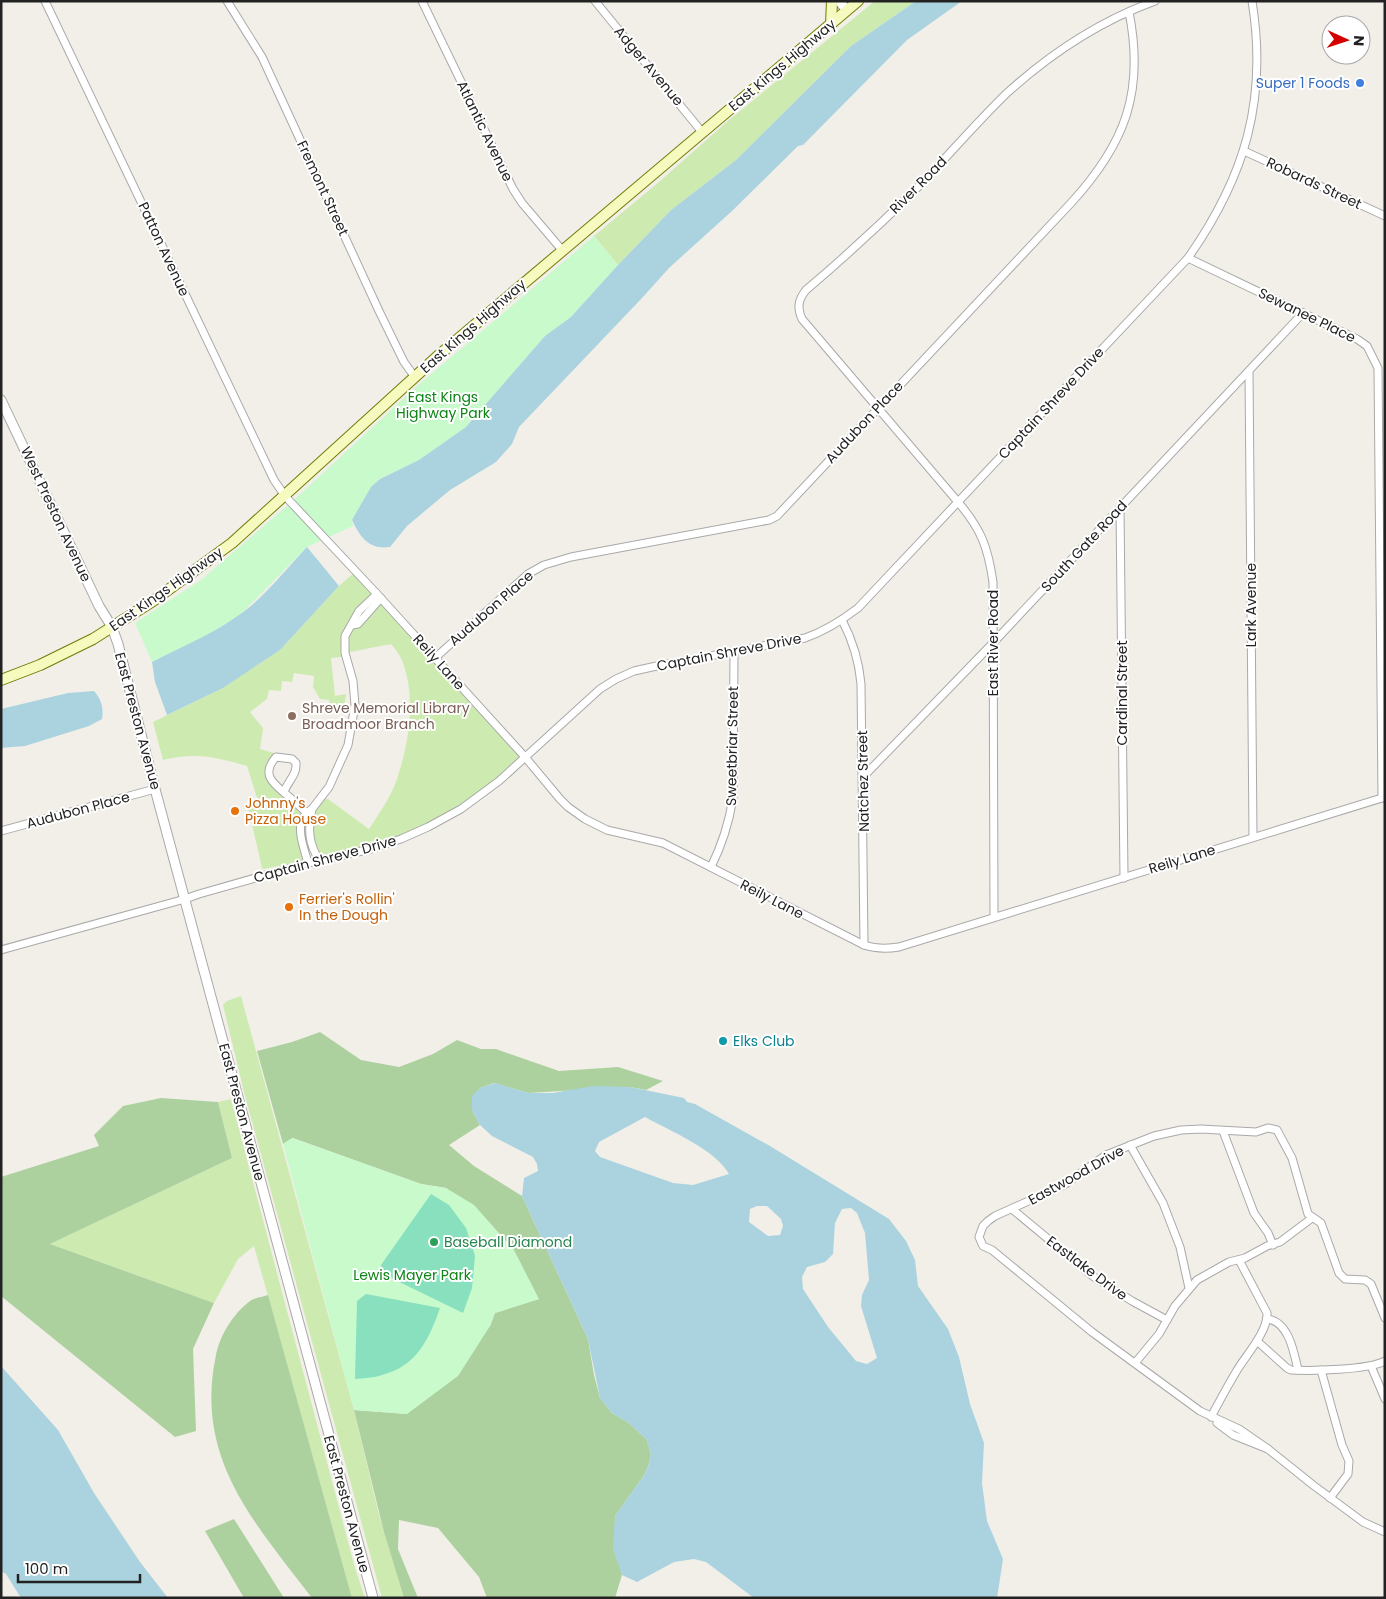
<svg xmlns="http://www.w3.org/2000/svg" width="1386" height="1599" viewBox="0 0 1386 1599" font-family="Poppins,sans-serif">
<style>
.grass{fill:#cdebb0}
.forest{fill:#add19e}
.park{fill:#c8facc}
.pitch{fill:#88e0be}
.water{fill:#aad3df;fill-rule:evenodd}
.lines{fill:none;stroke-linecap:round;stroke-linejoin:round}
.minor-casing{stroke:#a9a9a9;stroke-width:9}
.tertiary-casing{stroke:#a9a9a9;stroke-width:11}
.secondary-casing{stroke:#707d05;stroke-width:12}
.minor{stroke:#fff;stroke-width:7}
.tertiary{stroke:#fff;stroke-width:9}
.secondary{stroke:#f7fabf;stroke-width:10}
.shop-dot{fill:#3f7fe0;stroke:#fff;stroke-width:2}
.education-dot{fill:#8d6e63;stroke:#fff;stroke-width:2}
.food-dot{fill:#e8710a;stroke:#fff;stroke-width:2}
.culture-dot{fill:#0f9aa8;stroke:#fff;stroke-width:2}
.leisure-dot{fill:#2e9e5b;stroke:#fff;stroke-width:2}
.labels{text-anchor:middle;stroke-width:4;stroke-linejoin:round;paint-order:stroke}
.street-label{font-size:14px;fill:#222;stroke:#fff}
.shop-label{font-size:14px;fill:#366cbe;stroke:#fff;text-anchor:end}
.park-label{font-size:14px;fill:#0c8416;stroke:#fff}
.education-label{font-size:14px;fill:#785e54;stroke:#fff;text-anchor:start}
.food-label{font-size:14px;fill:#c56008;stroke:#fff;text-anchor:start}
.culture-label{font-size:14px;fill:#0d838f;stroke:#fff;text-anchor:start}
.leisure-label{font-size:14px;fill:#27864d;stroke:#fff;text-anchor:start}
</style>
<rect width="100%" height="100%" fill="#f2efe9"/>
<g class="grass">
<polygon points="875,1 916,1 851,46 736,160 671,210 618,265 594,236 659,182 729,120"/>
<path d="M356,571L377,594L370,600L353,625L381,598L525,757L461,809L401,839L348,855L318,854L309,825L319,799H328L369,829C379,813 391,797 397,779C409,743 416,699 403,663C401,656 395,649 391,644L345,653L342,657L331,658L335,696L346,694L345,702L340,709H330L329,700L320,699L313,687L314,676L294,673L292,682L282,681L281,691L269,690L267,699L250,712L263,728L260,749L274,753L276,757L269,777L307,813L301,825L306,857L301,861L264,869L262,868L247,803L258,801L247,766C216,757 195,752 163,760L153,722L221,689L280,650L339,586Z"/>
<polygon points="241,996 354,1410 378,1511 404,1598 382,1598 245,1096 223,1005 227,1001"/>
<polygon points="231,1099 355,1568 365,1598 352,1598 254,1246 238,1259 214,1303 50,1244 232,1158 218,1102"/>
</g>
<g class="forest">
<polygon points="320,1032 361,1060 399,1067 433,1054 457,1040 481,1049 496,1049 559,1071 618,1067 663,1081 646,1090 630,1087 528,1093 494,1083 480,1088 472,1110 480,1125 449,1145 474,1166 522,1196 588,1339 594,1375 600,1398 612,1413 629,1423 647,1440 651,1455 648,1467 643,1477 615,1516 622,1575 615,1598 487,1598 479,1577 438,1528 399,1520 398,1549 418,1598 404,1598 384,1532 354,1410 407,1414 490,1326 495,1313 539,1299 446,1188 421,1184 293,1138 283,1144 257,1051 292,1042"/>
<polygon points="161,1098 218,1102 232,1158 50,1244 214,1303 193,1349 196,1431 175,1437 1,1296 1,1177 99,1146 94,1135 123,1106"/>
<path d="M268,1295L352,1598H312C254,1522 194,1458 216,1355C220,1335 233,1314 250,1301C254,1298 262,1297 268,1295Z"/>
<polygon points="234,1519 284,1598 244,1598 205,1531"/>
</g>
<g class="park">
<polygon points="594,236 618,265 571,317 545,336 466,427 419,460 379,479 352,520 353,526 307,547 241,614 211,633 152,662 135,623 201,580 296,498 417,386"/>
<polygon points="292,1138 421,1184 446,1188 474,1205 514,1250 539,1299 495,1313 490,1326 458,1376 407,1414 354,1410 283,1144"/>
</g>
<g class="pitch">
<polygon points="431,1194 449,1205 466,1228 475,1256 472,1288 463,1313 383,1274 381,1265"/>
<path d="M366,1294L440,1308C429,1339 417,1366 382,1375C374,1378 364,1378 355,1379L357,1301Z"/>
</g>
<g class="water">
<path d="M916,1H962L907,40L803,145L798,146L732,211L669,268L643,297L519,427L512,444L496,462L450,490L407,526L390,547C369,550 360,537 352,520L371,487L380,479L419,460L466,427L545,336L571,317L618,265L671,210L736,160L851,46Z"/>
<path d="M307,547L339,586L280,650L223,688L167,715L155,682L152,662C181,647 213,634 239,615C263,599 287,568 307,547Z"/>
<path d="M94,691C101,699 104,708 102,719L89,726L25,746L1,748V709L68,693Z"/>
<path d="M495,1083L528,1093H553L593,1086L630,1087L684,1098L687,1102L695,1104L770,1146L889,1219L906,1241L915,1260L918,1286L948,1329L959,1357L970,1404L984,1443L982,1483L987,1521L1003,1559L997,1598H754L706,1562L694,1559L674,1562L637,1582L622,1575L613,1549L615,1516L643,1477L648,1467L651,1455L647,1440L629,1423L612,1413L600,1398L588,1339L522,1196L524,1178L538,1171L537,1164L533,1157L492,1136L480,1125L472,1110V1096L480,1088ZM645,1117C670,1131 715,1149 729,1174L693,1185L673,1183L600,1157L595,1151L599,1142ZM757,1206H767L781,1219L783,1226L780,1235L768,1236L749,1222L750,1209ZM851,1208L857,1213L865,1233L869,1280L862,1295L861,1306L877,1358L867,1364L856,1361L828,1327L803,1289L802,1277L807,1267L825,1262L833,1254L835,1223L842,1209Z"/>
<polygon points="1,1366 58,1430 94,1493 140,1562 168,1598 21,1598 6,1574 1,1571"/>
</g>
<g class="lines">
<g class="minor-casing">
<g id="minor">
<path d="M45,1L274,480L285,496L377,594L525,757L560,799L568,807L585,819L607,830L663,843L864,945C876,949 886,949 899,947L1385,797"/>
<polyline points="227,1 262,57 379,311 404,362 414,376"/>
<polyline points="422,1 513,189 522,203 562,250"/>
<polyline points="595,1 702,132"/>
<polyline points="1244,151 1385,216"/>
<polyline points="1188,258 1357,339 1367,346 1378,368 1382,798"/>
<polyline points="1249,372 1253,837"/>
<polyline points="1120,508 1124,878"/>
<path d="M842,620C853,641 859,660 861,684L864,945"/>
<polyline points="352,625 358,624 381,598"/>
<path d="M435,658L528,574L544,565L571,557L769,520L777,516L1071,203C1125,144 1145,92 1129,12"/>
<polyline points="863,777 992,644 1303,313"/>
<path d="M284,792C288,781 297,775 296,763L292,759L276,757C260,775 274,784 287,795C294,801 300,807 307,813"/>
<polyline points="312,809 329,787 348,745 355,705 353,681 345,653 345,636 359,611 377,594"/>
<polyline points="1,831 155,789"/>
<path d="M308,863C305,851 296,830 303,818C305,814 309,811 312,809C308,828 308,844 320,861"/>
<path d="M711,867C722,845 729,823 733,798L734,652"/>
<path d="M994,917L993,582C988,547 981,529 958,502L802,319C797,308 798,300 806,290C845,257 882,223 918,187C948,156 976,123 1007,93C1050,54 1100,21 1155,1"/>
<path d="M1,950L185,899L199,894L308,863L371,849L401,839L428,827L461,809L499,781L600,689L616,679L634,671L652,667L805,638C825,631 841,621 858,608L1188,258C1245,177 1268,100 1252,1"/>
<polyline points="1223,1131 1254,1213 1268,1233 1273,1245"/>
<polyline points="1130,1145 1163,1203 1180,1247 1189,1288"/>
<polyline points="1012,1209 1094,1277 1132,1301 1167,1320"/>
<path d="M1267,1319C1289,1321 1294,1353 1298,1370"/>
<path d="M1257,1341L1287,1368L1291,1370C1311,1371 1368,1370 1385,1361"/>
<polyline points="1135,1363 1159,1334 1175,1306 1197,1280 1229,1262 1245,1258 1267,1246 1280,1242 1312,1218"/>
<polyline points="1371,1366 1385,1399"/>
<polyline points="1321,1370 1342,1445 1349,1461 1348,1474 1330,1498"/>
<path d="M1211,1417C1219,1402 1227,1387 1236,1372C1245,1356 1268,1332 1267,1313L1239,1260"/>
<polyline points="1217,1423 1233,1435 1268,1449 1313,1485 1363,1522 1385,1532"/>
<polyline points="1268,1449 1239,1429 1200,1411 1092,1332 992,1250 983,1246 979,1237 983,1226 988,1221 995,1216 1064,1185 1106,1155 1154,1136 1181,1130 1201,1129 1256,1132 1268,1128 1277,1130 1292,1158 1308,1214 1321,1223 1339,1273 1345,1279 1365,1280 1371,1284 1385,1318"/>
</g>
</g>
<g class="tertiary-casing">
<g id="tertiary">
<polyline points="839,1 847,10"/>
<polyline points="1,400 99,606 112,627 118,644 155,789 373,1598"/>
</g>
</g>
<g class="secondary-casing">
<g id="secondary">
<polyline points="831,24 832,1"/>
<polyline points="1,680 40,665 93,639 153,601 232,543 439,355 858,1"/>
</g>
</g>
<use href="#minor" class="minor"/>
<use href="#tertiary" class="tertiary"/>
<use href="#secondary" class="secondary"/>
</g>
<circle class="shop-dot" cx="1360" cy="83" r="5"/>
<circle class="education-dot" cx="292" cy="716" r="5"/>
<g class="food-dot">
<circle cx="235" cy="811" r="5"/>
<circle cx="289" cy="907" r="5"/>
</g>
<circle class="culture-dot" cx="723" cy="1041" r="5"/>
<circle class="leisure-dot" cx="434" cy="1242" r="5"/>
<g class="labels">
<g class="street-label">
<text transform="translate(782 65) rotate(-40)" y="5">East Kings Highway</text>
<text transform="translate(649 66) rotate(50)" y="5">Adger Avenue</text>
<text transform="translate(485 131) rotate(64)" y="5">Atlantic Avenue</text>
<text transform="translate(1314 183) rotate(25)" y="5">Robards Street</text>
<text transform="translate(918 185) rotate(-45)" y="5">River Road</text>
<text transform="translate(323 188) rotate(65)" y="5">Fremont Street</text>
<text transform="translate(164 249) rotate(65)" y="5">Patton Avenue</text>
<text transform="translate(1307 315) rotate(26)" y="5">Sewanee Place</text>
<text transform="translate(473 326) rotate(-41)" y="5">East Kings Highway</text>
<text transform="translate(1051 403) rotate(-47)" y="5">Captain Shreve Drive</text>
<text transform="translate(864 422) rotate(-47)" y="5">Audubon Place</text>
<text transform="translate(56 514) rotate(65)" y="5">West Preston Avenue</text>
<text transform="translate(1084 546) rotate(-47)" y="5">South Gate Road</text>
<text transform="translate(166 589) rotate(-35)" y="5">East Kings Highway</text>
<text transform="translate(1251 605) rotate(-90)" y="5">Lark Avenue</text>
<text transform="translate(491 608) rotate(-41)" y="5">Audubon Place</text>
<text transform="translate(993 643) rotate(-90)" y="5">East River Road</text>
<text transform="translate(729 652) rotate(-11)" y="5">Captain Shreve Drive</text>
<text transform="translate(439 662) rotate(48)" y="5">Reily Lane</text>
<text transform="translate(1122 693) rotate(-90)" y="5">Cardinal Street</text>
<text transform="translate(138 721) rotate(75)" y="5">East Preston Avenue</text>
<text transform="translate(732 746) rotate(-89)" y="5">Sweetbriar Street</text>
<text transform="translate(863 781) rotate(-91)" y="5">Natchez Street</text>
<text transform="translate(78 810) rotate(-15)" y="5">Audubon Place</text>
<text transform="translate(325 859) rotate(-15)" y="5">Captain Shreve Drive</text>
<text transform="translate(1182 859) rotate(-17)" y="5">Reily Lane</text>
<text transform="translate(772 899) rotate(27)" y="5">Reily Lane</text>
<text transform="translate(242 1112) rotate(75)" y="5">East Preston Avenue</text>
<text transform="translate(1076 1175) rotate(-29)" y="5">Eastwood Drive</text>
<text transform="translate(1087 1268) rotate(37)" y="5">Eastlake Drive</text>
<text transform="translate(347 1504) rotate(75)" y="5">East Preston Avenue</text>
</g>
<g class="shop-label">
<text x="1350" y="88">Super 1 Foods</text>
</g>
<g class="park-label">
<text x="443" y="402">East Kings<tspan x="443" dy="16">Highway Park</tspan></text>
<text x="412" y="1280">Lewis Mayer Park</text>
</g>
<g class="education-label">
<text x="302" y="713">Shreve Memorial Library<tspan x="302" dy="16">Broadmoor Branch</tspan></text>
</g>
<g class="food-label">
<text x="245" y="808">Johnny's<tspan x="245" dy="16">Pizza House</tspan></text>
<text x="299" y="904">Ferrier's Rollin'<tspan x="299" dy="16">In the Dough</tspan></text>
</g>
<g class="culture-label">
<text x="733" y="1046">Elks Club</text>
</g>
<g class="leisure-label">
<text x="444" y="1247">Baseball Diamond</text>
</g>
</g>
<rect width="1386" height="1599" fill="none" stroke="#222222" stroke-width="5"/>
<g transform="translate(1346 40) rotate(93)"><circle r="24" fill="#ffffff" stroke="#a7a7a7"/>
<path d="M0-4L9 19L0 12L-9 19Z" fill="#d40000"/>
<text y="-8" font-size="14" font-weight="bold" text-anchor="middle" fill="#222222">N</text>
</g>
<path d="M18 1574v8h122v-8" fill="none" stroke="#222222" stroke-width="2.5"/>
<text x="25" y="1574" font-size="15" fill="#222222" stroke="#ffffff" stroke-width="4" paint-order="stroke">100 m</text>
</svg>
